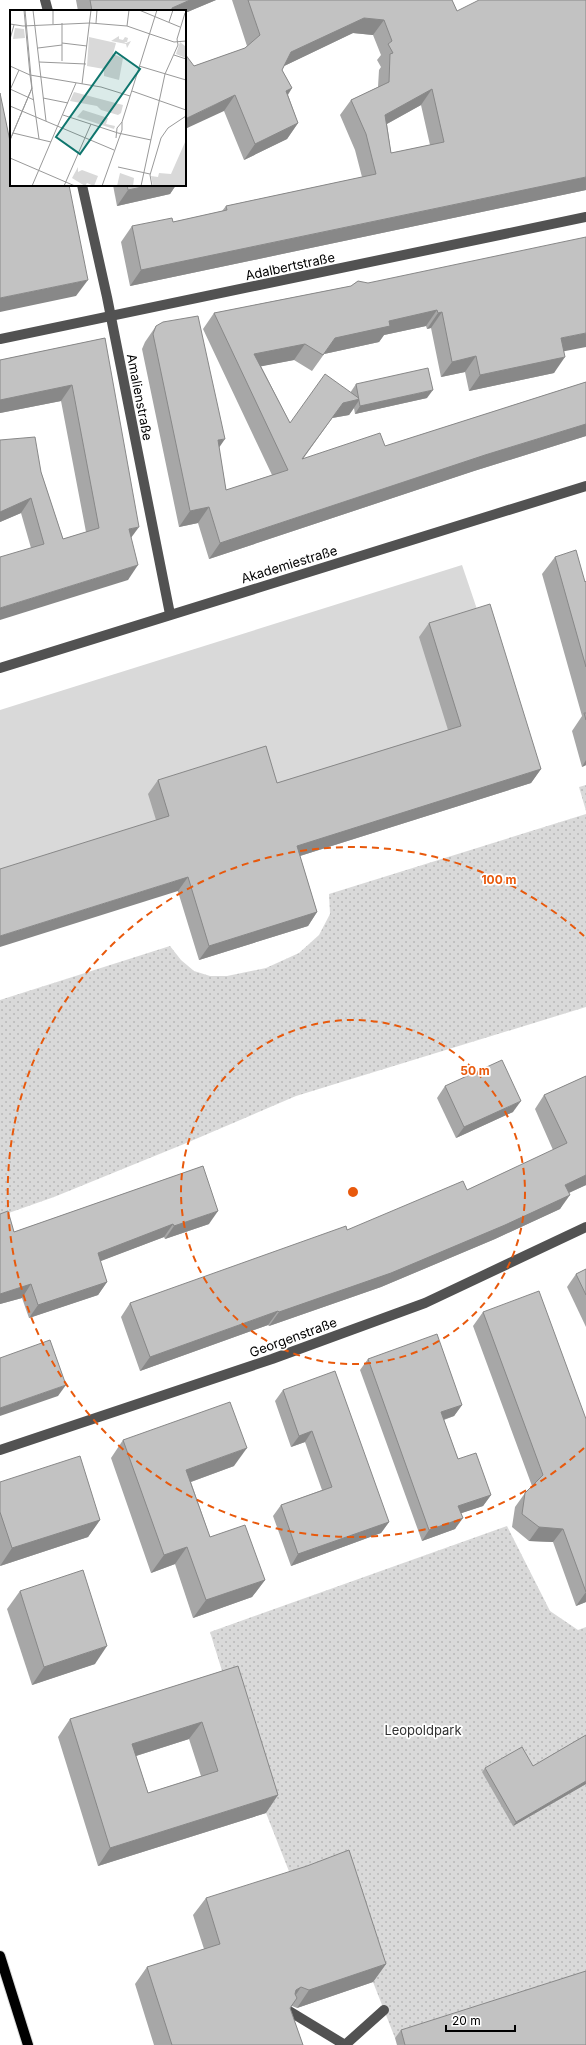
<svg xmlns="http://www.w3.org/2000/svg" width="586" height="2045" viewBox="0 0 586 2045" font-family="Inter,sans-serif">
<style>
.grass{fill:#d9d9d9}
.park{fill:url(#park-dots)}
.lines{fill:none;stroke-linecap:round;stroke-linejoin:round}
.major-casing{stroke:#dbdbdb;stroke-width:12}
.minor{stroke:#525252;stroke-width:10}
.major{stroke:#000;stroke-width:10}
.wall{fill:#a7a7a7;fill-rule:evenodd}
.shaded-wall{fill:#888}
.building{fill:#c2c2c2;stroke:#888;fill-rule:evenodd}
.ring{fill:none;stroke:#e8590c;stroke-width:2;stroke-dasharray:7 5}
.labels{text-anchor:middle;stroke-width:3.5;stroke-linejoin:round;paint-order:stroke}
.street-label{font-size:13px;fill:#000;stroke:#fff}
.park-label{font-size:13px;fill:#303030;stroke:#fff}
.inset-road{fill:none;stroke:#999;stroke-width:1}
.view{fill:#0f766e;fill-opacity:0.15;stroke:#0f766e;stroke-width:2}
.inset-edge{fill:none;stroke:#000;stroke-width:2}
.centre{fill:#e8590c;stroke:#fff;stroke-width:2}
.ring-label{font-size:12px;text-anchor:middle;font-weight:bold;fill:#e8590c;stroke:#fff;stroke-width:3.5;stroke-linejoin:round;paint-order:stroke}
</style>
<defs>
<pattern id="park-dots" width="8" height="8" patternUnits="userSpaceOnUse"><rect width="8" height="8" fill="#d9d9d9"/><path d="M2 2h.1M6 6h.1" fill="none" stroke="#b8b8b8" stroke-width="1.8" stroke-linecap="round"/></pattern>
</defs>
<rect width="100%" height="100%" fill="#fff"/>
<polygon class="grass" points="462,565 480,618 451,740 0,880 0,710"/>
<g class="park">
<polygon points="586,785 586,811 579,787"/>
<polygon points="586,814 586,1007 296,1096 184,1144 54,1197 0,1216 0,1000 170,946 181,960 194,971 210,976 227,976 266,968 299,953 319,935 330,914 329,894"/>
<polygon points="507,1526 550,1611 578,1630 586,1627 586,1977 395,2038 373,1982 294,1884 266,1813 210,1632"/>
</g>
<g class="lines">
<g class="major-casing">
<polyline id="major" points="0,1956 28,2045"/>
</g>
<g class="minor">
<polyline points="45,0 48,11"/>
<polyline points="82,185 107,297 170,614"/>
<polyline points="0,339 586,217"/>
<polyline points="0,668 586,486"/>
<polyline points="0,1450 272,1359 425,1303 586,1227"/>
<polyline points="289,2011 345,2045"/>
<polyline points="345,2045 384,2010"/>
</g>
<use href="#major" class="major"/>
</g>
<g class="wall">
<polygon points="76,0 216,0 185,13 185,11 78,11"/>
<path d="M232,0H452L457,11L586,190L130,286L121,242L132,226L173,222L222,211L226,206L362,177L355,150L340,115L351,100L378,87L379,70L381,67L377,60L381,55L373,35L353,33L284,66L282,70L292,88L288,95L298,123L287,139L244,160L224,111L194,66L245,48L247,46ZM421,105L430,145L391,153L387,124Z"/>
<polygon points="113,185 176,185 170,194 117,206"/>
<polygon points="358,281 564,351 554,373 469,391 465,372 441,377 431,328 427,329 426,326 384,335 379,342 324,354 312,371 294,360 261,366 290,423 350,393 356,384 427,398 355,414 354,408 349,415 332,418 303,459 385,446 586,382 586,436 474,471 209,559 198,523 179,527 142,349 145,342 156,326 219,448 226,490 272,475 203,329 214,313 351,286"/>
<polygon points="105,338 131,538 128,580 31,548 21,513 0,522 0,440 41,472 63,539 86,532 61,401 0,413 0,360"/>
<polygon points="555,557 585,582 586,581 586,765 582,767 572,731 582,716 542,574"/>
<polygon points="429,623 541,769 531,783 300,856 317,912 308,926 199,960 148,794 158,780 277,783 448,730 419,637"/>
<polygon points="586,1076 586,1185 569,1193 560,1209 495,1239 381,1287 269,1326 268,1325 140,1371 121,1317 130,1303 347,1230 467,1190 553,1150 535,1109 544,1095"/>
<polygon points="445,1086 513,1112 456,1138 437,1098"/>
<polygon points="203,1166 209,1224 165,1239 164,1237 100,1261 107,1282 98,1295 29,1318 22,1298 0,1304 0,1214 14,1232"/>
<polygon points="586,1269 586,1327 567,1287 576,1274"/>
<polygon points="483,1312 586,1419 586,1602 576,1606 553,1542 529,1541 512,1527 515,1507 525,1493 532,1486 473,1326"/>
<polygon points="368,1359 462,1405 454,1416 444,1420 458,1459 491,1495 483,1506 461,1513 455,1529 422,1541 360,1370"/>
<polygon points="283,1390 389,1522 381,1533 291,1566 273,1516 281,1505 322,1490 305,1442 291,1447 275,1401"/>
<polygon points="123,1440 234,1466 191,1482 210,1537 265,1580 252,1597 193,1618 175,1564 151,1573 111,1458"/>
<polygon points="0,1482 100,1520 88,1537 0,1566"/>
<polygon points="20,1591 95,1664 32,1685 7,1609"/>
<path d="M238,1666L266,1813L98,1866L58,1737L70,1719ZM189,1739L201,1776L148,1793L136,1756Z"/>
<polygon points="586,1735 586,1784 513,1826 482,1772 485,1768 533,1766"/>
<polygon points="206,1898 386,1964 373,1982 297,2008 292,2006 290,2009 303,2045 154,2045 135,1984 147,1967 204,1949 193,1915"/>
<polygon points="401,2030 586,2045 397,2045 395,2038"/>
</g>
<g class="shaded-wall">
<polygon points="190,0 216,0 185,13 185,11 169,11 172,8"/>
<polygon points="364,18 384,20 373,35 353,33 280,68 291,52"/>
<polygon points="292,88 281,104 286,91"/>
<polygon points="432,89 421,105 374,131 385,115"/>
<polygon points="235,95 224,111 185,129 185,119"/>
<polygon points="298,123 287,139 244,160 255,144"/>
<polygon points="586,177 586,190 130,286 141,270"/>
<polygon points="151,185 176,185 170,194 117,206 128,190"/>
<polygon points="88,280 76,296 0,312 0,298"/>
<polygon points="437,310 426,326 384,335 379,342 324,354 312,371 335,338 389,321"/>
<polygon points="442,312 431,328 427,329 438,313"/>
<polygon points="586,333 586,347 550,354 561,338"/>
<polygon points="305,344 294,360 243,370 254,354"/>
<polygon points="476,356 465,372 441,377 452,362"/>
<polygon points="565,357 554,373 469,391 480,375"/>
<polygon points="72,385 61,401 0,413 0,400"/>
<polygon points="433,390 427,398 355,414 360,406"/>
<polygon points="360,399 349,415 332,418 291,475 343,403"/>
<polygon points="586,424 586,436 474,471 209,559 220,543 485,455"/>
<polygon points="225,439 214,455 218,440"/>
<polygon points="31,498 21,513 0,522 0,512"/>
<polygon points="209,507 198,523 179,527 190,511"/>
<polygon points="139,527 128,542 129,529"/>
<polygon points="138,565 128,580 0,620 0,608"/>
<polygon points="586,760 586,765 582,767"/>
<polygon points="541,769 531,783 287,860 297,846"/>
<polygon points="188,877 178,891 0,947 0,936"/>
<polygon points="317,912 308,926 199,960 209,946"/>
<polygon points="521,1101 513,1112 456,1138 464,1127"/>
<polygon points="586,1175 586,1185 555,1199 565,1185"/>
<polygon points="570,1195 560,1209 495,1239 381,1287 269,1326 279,1312"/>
<polygon points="218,1211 209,1224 165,1239 174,1226"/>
<polygon points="173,1224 164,1237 88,1266 98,1253"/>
<polygon points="107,1282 98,1295 29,1318 38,1305"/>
<polygon points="31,1284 22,1298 0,1304 0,1294"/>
<polygon points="278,1311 268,1325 140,1371 150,1357"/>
<polygon points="66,1385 58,1396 0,1416 0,1408"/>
<polygon points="462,1405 454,1416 433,1423 441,1412"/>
<polygon points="312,1431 305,1442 291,1447 299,1436"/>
<polygon points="247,1448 234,1466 174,1488 186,1470"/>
<polygon points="491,1495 483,1506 450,1517 458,1506"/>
<polygon points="463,1518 455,1529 422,1541 429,1530"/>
<polygon points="100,1520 88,1537 0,1566 12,1548"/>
<polygon points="389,1522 381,1533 291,1566 298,1554"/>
<polygon points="539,1527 563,1529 553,1542 529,1541"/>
<polygon points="187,1547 175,1564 151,1573 164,1555"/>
<polygon points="265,1580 252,1597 193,1618 206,1600"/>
<polygon points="586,1592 586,1602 576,1606"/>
<polygon points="107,1646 95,1664 32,1685 44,1667"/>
<polygon points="202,1722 189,1739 120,1761 132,1744"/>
<polygon points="586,1781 586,1784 513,1826 516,1822"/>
<polygon points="278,1795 266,1813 98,1866 110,1848"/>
<polygon points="386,1964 373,1982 297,2008 309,1990"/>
<polygon points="301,1987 289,2005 296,1990"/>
</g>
<g class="building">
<polygon points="90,0 190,0 172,8 172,11 92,11"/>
<path d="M248,0H452L457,11L479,0H586V177L141,270L132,226L172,218L173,222L227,210L226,206L376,174L366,134L351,100L389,82L390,54L393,53L388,44L392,41L384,20L364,18L291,52L282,70L292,88L286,91L298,123L255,144L235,95L185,119V54L194,66L245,48L260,35ZM432,89L444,142L391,153L385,115Z"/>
<polygon points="0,93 11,146 11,185 69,185 88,280 0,298"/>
<polygon points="127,185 151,185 128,190"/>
<polygon points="586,237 586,333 561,338 565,357 480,375 476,356 452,362 442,312 438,313 437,310 389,321 390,326 335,338 323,355 305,344 254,354 290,423 325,374 360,399 343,403 302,459 380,433 385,446 586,382 586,424 485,455 220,543 209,507 190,511 153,334 156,326 163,322 198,316 225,439 218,440 226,490 288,470 214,313 351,286 358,281 368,283"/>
<polygon points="105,338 139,527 129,529 138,565 0,608 0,557 44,544 31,498 0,512 0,440 35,437 41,472 63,539 99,528 72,385 0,400 0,360"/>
<polygon points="428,368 433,390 360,406 356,384"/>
<polygon points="576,550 585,582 586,581 586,667 555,557"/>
<polygon points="490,604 541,769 297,846 317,912 209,946 188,877 0,936 0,869 169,816 158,780 266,746 277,783 461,726 429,623"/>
<polygon points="584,713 586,713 586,720"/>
<polygon points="502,1060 521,1101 464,1127 445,1086"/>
<polygon points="586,1076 586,1175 565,1185 570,1195 505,1225 391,1273 279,1312 278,1311 150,1357 130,1303 346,1226 347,1230 463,1181 467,1190 567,1143 544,1095"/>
<polygon points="203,1166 218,1211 174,1226 173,1224 98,1253 107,1282 38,1305 31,1284 0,1294 0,1214 8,1211 14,1232"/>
<polygon points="586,1269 586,1295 576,1274"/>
<polygon points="539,1291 586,1419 586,1592 563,1529 539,1527 522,1514 525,1493 543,1475 483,1312"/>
<polygon points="437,1334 462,1405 441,1412 458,1459 476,1453 491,1495 458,1506 463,1518 429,1530 368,1359"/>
<polygon points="50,1340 66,1385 0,1408 0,1358"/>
<polygon points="335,1371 389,1522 298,1554 281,1505 332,1487 312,1431 299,1436 283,1390"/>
<polygon points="230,1402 247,1448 186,1470 210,1537 245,1525 265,1580 206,1600 187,1547 164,1555 123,1440"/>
<polygon points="80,1456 100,1520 12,1548 0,1512 0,1482"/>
<polygon points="83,1570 107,1646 44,1667 20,1591"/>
<path d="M238,1666L278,1795L110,1848L70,1719ZM202,1722L218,1771L148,1793L132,1744Z"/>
<polygon points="586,1735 586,1781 516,1822 485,1768 522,1747 533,1766"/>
<polygon points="349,1850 386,1964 309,1990 301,1987 296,1990 295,1994 297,1998 290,2008 303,2045 172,2045 147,1967 220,1944 206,1898 307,1866"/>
<polygon points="586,1971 586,2045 405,2045 401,2030"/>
</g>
<g class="ring">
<circle cx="353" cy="1192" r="172"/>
<path d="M584 1448A345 345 0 1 1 584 936"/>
</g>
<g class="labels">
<g class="street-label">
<text transform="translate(290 266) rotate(-12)" y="5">Adalbertstraße</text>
<text transform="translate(140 397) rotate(79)" y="5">Amalienstraße</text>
<text transform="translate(289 564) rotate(-17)" y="5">Akademiestraße</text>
<text transform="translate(293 1337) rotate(-20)" y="5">Georgenstraße</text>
</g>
<g class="park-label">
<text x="423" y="1735">Leopoldpark</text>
</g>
</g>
<g transform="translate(10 10)">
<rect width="176" height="176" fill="#fff"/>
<path d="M73,100L98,108L96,114L105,116L104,119L67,107Z" fill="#d9d9d9"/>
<path d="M109,26V29L113,30L115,27L118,28L117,32H114L116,33L121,31L117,38L116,34L101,31Z" fill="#d9d9d9"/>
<path d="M5,18L14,19L15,28L3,29ZM79,27L106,33L103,44L113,48L109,70L94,66V59L77,56ZM170,32L175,36L176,33V48L166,44ZM64,82L113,95L111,103L108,105L91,100L87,96L60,91ZM176,130V176H143L141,166L148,167L149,163L161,164ZM68,157V162L72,160L88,166L84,176L77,173L75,176L62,168ZM110,163L124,168L123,176H107Z" fill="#d9d9d9"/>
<path class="inset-road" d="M23,0L36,111M43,0V14M129,0L170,17M159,12L163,0M52,13V51M86,13L87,0M0,14L13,16L80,13L117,16L140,24M117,16L119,0M140,24L164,32L176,31M0,29L4,15M52,33L77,36M28,38L52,35M164,45L176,49M29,52L76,54M0,56L20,65L14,0M129,56L176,70M72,74L81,0M0,79L24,90M0,80L9,60M122,81L176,100M33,88L58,93M0,96L104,140M53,105L108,123L141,130M3,123L41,132M106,128L107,118L112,112M29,129L20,65L91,77L120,86M0,130L22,78M0,130L22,78L15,0M0,148L65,176M108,157L140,164M22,176L66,73M54,176L81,114M92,176L112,120V112L147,0M131,176L155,64L168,35L167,29L175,3M142,176L140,165L151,128L158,118L176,106"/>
<path class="view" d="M106,42L130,59L70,144L46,127Z"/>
<rect width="176" height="176" class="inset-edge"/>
</g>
<circle cx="353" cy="1192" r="6" class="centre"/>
<g class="ring-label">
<text x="499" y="884">100 m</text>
<text x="475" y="1075">50 m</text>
</g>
<path d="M446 2025v6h69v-6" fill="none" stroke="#000000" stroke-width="2"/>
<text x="452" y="2025" font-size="12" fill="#000000" stroke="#ffffff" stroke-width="3" paint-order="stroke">20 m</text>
</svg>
